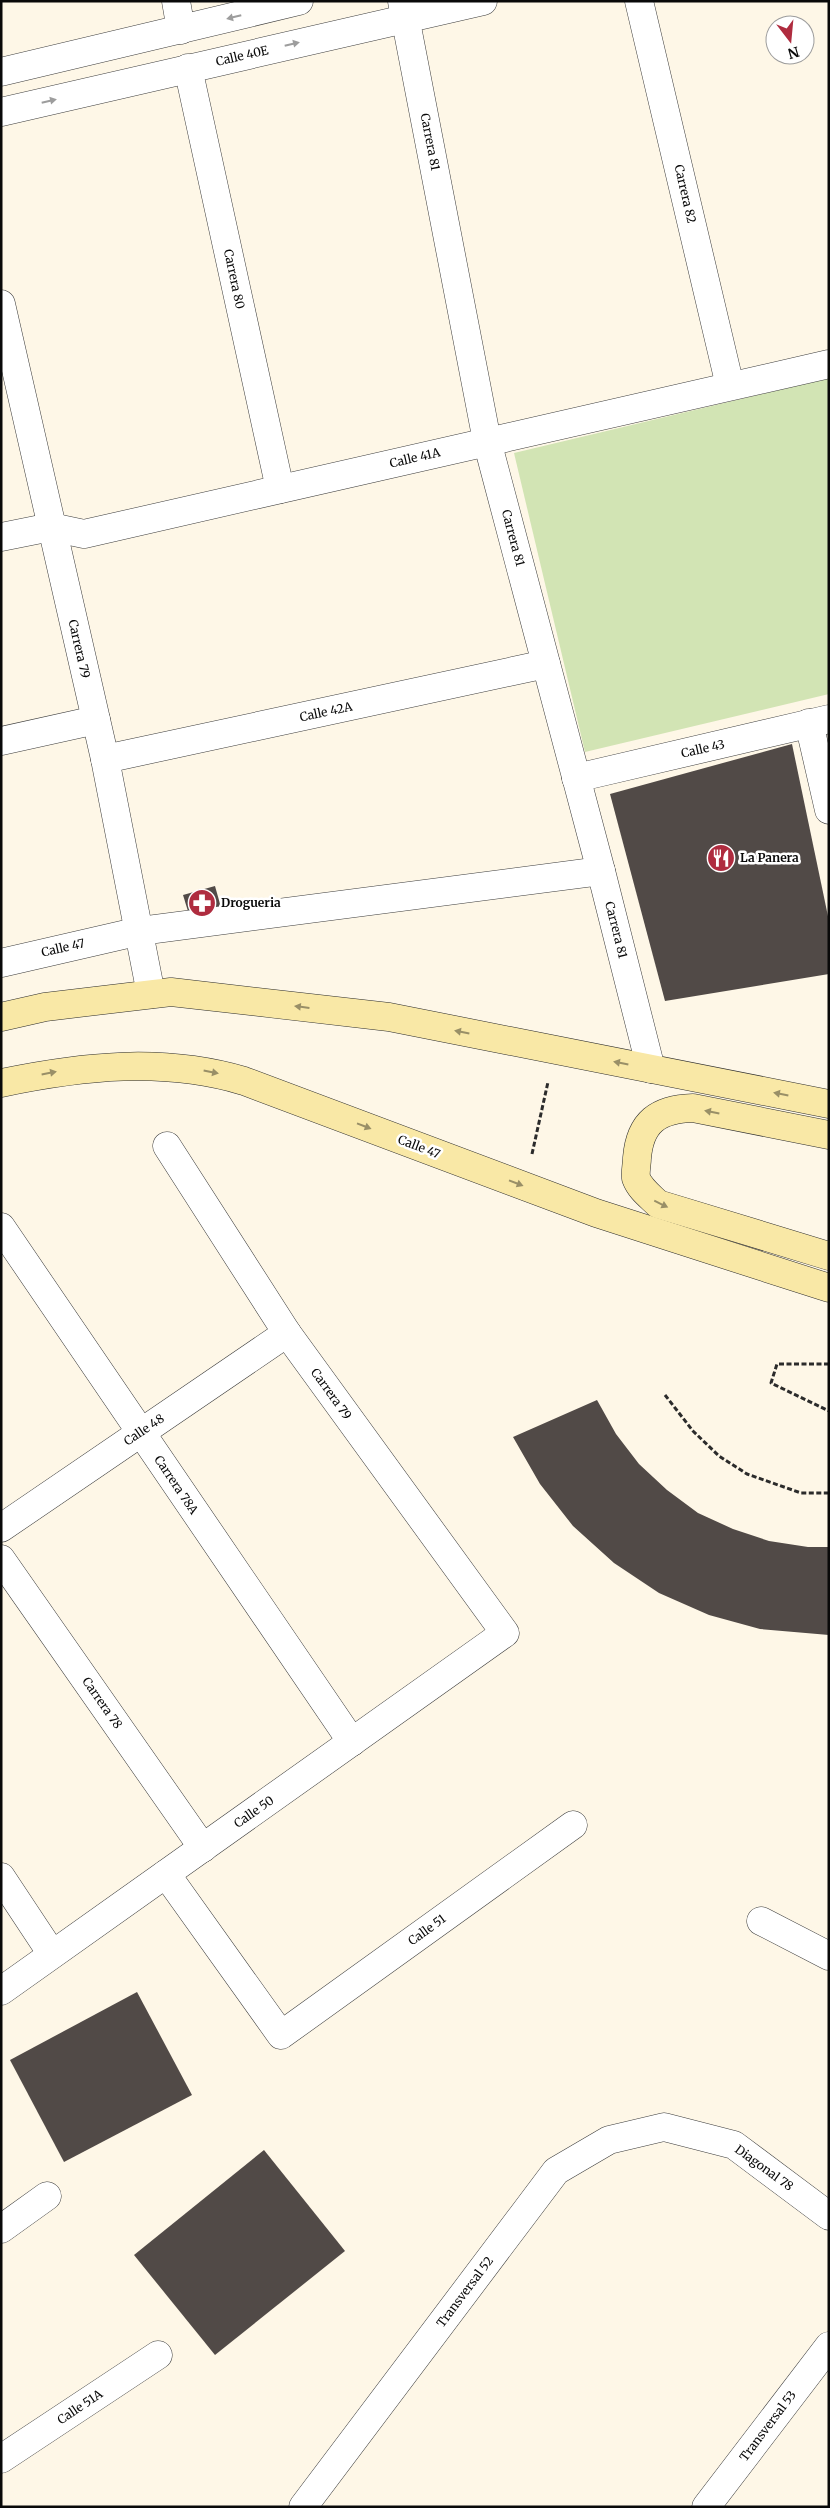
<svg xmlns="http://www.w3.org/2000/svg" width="830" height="2508" viewBox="0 0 830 2508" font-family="Merriweather,serif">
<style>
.green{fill:#d2e4b4}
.building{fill:#514a47}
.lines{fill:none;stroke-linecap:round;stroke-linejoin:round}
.street-casing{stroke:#3c3c3c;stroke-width:29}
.secondary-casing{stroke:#2b2b2b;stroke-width:29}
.path{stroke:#2b2b2b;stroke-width:3;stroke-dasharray:5 2.5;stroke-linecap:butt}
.street{stroke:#fff;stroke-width:28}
.secondary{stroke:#f9e8a6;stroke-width:28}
.oneway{fill:#9d9d9d}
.oneway2{fill:#998f67}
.labels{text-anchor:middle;stroke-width:5;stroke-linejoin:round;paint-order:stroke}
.street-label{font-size:12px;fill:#090909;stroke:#fff}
.poi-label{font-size:12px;font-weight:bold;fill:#090909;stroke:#fff;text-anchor:start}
</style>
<rect width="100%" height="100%" fill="#fef7e7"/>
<polygon class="green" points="829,378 829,694 585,752 514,453"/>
<g class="building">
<polygon points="792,744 829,921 829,974 665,1001 610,794"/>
<polygon points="215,886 222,911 191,921 183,895"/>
<polygon points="597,1400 616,1434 639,1464 667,1490 698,1513 733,1529 769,1541 808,1547 829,1547 829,1635 760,1629 709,1615 659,1593 614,1563 573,1526 540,1484 513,1437"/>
<polygon points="137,1992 192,2095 64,2162 10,2060"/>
<polygon points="264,2150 345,2251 215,2355 134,2255"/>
</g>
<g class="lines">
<g class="street-casing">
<g id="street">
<polyline points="176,1 181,30"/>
<polyline points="402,1 487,441 601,871 651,1069"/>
<polyline points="639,1 730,386"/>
<polyline points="188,68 280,489"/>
<polyline points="1,72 299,1"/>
<polyline points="1,112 483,1"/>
<polyline points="1,304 105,759 151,994"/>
<polyline points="1,537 51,527 84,534 829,364"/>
<polyline points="809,723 829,810"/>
<polyline points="1,741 96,720"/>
<polyline points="105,759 546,664"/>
<polyline points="576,778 829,719"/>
<polyline points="1,963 140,931 601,871"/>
<polyline points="1,1227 352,1742"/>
<polyline points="1,1528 287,1333"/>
<polyline points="1,1559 203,1848"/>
<polyline points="166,1874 281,2035 573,1825"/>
<polyline points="1,1877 52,1954"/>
<polyline points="761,1921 829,1956"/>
<polyline points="1,1991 505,1633 287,1333 167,1146"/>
<polyline points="1,2229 47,2196"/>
<polyline points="1,2459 158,2355"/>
<polyline points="303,2507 556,2171 609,2140 664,2127 734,2145 829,2216"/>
<polyline points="706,2507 829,2346"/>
</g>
</g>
<g class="secondary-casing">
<g id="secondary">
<polyline points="1,1017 45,1007 171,992 389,1017 829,1104"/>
<path d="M1,1083C83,1066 163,1057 244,1081L596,1213L829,1288"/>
<path d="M829,1135L693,1108C658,1109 640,1122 637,1158C637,1164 635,1172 636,1178C640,1189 650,1196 658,1204L829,1256"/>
</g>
</g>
<g class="path">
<polyline points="532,1154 548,1082"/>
<polyline points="829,1364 777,1364 771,1383 829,1411"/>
<polyline points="665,1395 693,1431 719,1456 747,1474 801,1493 829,1493"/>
</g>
<use href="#street" class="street"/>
<use href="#secondary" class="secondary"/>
</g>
<defs><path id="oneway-solid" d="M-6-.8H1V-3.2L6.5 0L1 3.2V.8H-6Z" transform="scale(1.25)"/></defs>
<g class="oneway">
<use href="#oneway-solid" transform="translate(234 17) rotate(166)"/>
<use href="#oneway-solid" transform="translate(292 44) rotate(-13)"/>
<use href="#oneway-solid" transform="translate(49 101) rotate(-13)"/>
</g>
<g class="oneway2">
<use href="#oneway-solid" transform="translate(302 1007) rotate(-173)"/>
<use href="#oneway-solid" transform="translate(462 1032) rotate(-169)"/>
<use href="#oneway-solid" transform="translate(621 1063) rotate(-169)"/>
<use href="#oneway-solid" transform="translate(211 1072) rotate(11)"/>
<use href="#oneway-solid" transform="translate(49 1073) rotate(-11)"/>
<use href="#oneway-solid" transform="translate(781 1094) rotate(-169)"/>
<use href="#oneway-solid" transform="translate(712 1112) rotate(-169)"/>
<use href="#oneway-solid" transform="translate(364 1126) rotate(21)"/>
<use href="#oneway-solid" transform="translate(516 1183) rotate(21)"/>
<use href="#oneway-solid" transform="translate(661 1204) rotate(26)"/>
</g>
<defs>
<g id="restaurant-disc" transform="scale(1.4375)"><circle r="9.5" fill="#af2c3f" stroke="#fff"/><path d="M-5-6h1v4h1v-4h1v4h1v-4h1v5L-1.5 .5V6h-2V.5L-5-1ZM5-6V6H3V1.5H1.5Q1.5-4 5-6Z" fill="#fff"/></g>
<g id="pharmacy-disc" transform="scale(1.4375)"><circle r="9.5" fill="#af2c3f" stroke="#fff"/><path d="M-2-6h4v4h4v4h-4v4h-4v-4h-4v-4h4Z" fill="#fff"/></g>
</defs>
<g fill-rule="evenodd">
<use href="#restaurant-disc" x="721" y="858"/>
<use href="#pharmacy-disc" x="202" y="903"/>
</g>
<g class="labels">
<g class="street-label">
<text transform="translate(242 56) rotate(-13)" y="4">Calle 40E</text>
<text transform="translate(430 142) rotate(79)" y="4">Carrera 81</text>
<text transform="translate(685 194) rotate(77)" y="4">Carrera 82</text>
<text transform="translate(234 279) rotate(78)" y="4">Carrera 80</text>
<text transform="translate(415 458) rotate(-13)" y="4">Calle 41A</text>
<text transform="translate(513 538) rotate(75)" y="4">Carrera 81</text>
<text transform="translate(79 649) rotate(77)" y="4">Carrera 79</text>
<text transform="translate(326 712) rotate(-12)" y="4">Calle 42A</text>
<text transform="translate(703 749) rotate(-13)" y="4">Calle 43</text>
<text transform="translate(616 930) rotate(76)" y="4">Carrera 81</text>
<text transform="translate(63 948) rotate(-13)" y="4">Calle 47</text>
<text transform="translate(419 1147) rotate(21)" y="4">Calle 47</text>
<text transform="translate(331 1394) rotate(54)" y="4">Carrera 79</text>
<text transform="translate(144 1430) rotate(-34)" y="4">Calle 48</text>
<text transform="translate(176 1485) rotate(56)" y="4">Carrera 78A</text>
<text transform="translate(102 1703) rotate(55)" y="4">Carrera 78</text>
<text transform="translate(254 1812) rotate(-35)" y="4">Calle 50</text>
<text transform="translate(427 1930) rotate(-36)" y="4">Calle 51</text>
<text transform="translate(764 2168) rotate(36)" y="4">Diagonal 78</text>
<text transform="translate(465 2292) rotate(-53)" y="4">Transversal 52</text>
<text transform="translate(80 2407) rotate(-34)" y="4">Calle 51A</text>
<text transform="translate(768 2426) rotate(-53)" y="4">Transversal 53</text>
</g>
<g class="poi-label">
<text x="740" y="862">La Panera</text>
<text x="221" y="907">Drogueria</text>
</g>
</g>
<rect width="830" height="2508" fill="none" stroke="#090909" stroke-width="5"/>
<g transform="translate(790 40) rotate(164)"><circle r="24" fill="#ffffff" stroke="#9d9d9d"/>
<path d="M0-4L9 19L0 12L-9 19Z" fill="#af2c3f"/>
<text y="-8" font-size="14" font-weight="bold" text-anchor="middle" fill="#090909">N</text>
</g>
</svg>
